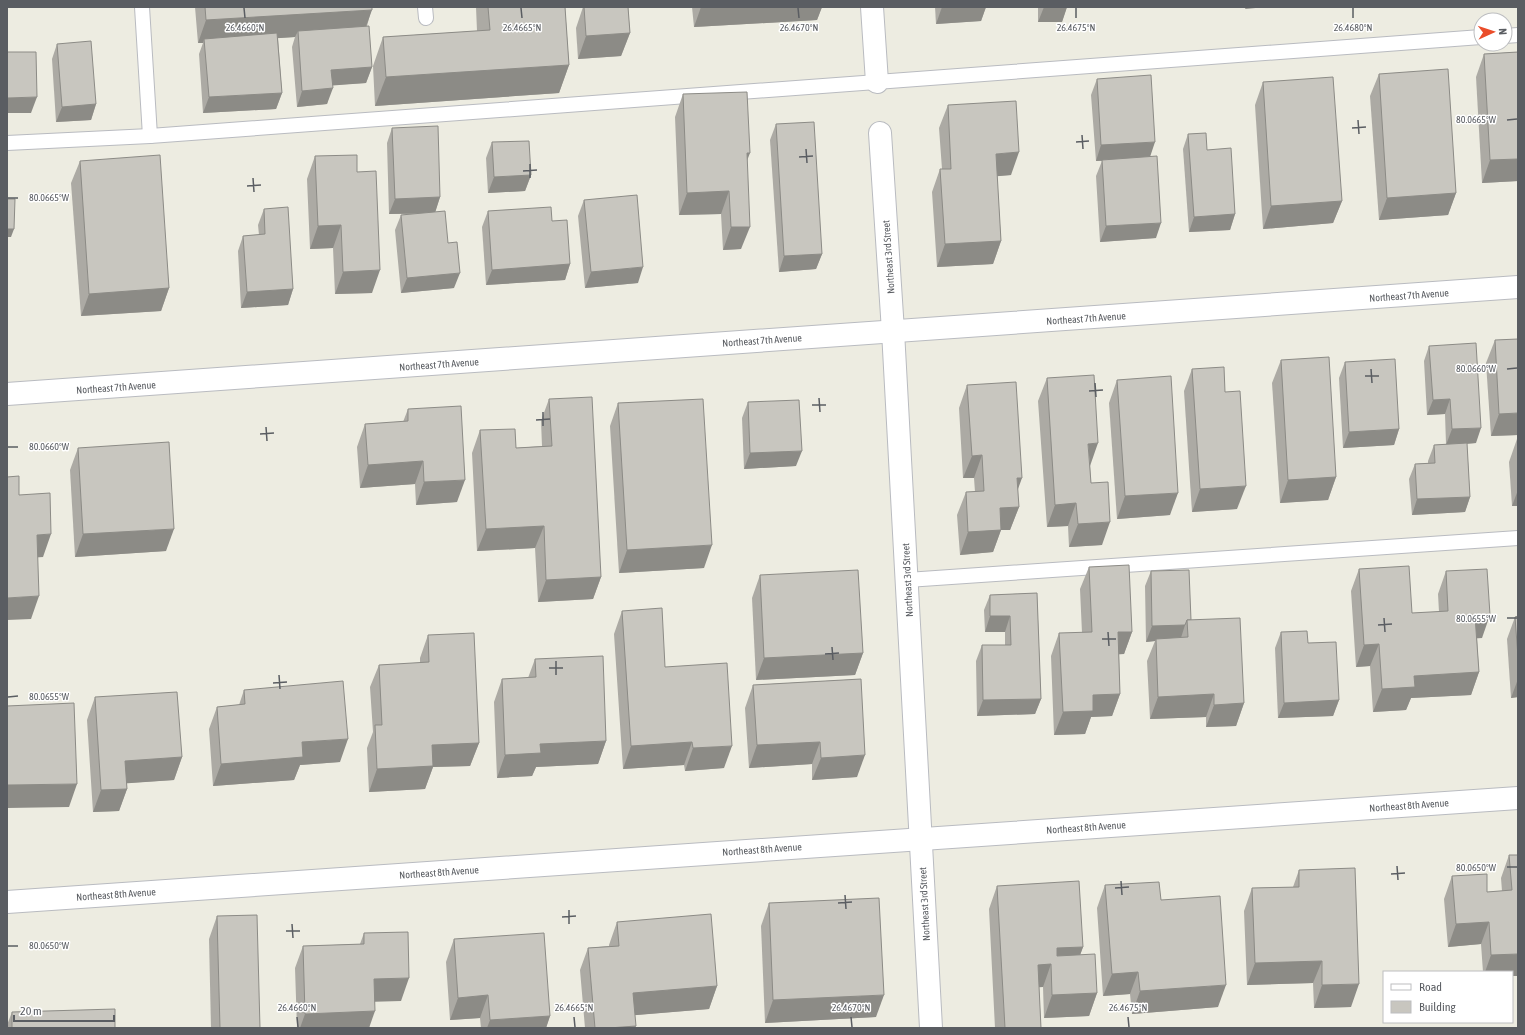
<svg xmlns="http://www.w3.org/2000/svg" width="1525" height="1035" viewBox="0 0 1525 1035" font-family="'Asap Condensed',sans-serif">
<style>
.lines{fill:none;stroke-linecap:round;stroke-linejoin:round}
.lane-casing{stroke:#b9bbc0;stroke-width:16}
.street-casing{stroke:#b9bbc0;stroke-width:24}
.lane{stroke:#fff;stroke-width:14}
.street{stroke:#fff;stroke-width:22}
.wall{fill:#acaaa4}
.shaded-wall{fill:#8c8b86}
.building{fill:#c8c6bf;stroke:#8c8b86}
.ticks{fill:none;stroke:#5a5d62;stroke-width:1.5}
.labels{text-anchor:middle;stroke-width:3;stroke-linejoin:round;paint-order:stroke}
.street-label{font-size:10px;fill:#5a5d62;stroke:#fff}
.ticks-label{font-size:10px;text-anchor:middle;fill:#5a5d62;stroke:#fff;stroke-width:3;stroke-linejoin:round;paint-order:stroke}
</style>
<rect width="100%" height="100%" fill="#edece1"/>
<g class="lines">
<g class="lane-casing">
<g id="lane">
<polyline points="142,7 150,136"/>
<polyline points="425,7 426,18"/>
<polyline points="1505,36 1518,35"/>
<polyline points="7,143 150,136 1481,37"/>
<polyline points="907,580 1518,538"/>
</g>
</g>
<g class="street-casing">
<g id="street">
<polyline points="872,7 877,82"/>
<polyline points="880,133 893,331 931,1028"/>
<polyline points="7,394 1518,287"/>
<polyline points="7,902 1518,798"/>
</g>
</g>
<use href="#lane" class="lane"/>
<use href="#street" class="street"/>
</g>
<g class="wall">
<polygon points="195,7 372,7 367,26 372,67 366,83 332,85 327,104 297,107 292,47 295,37 278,38 282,93 276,109 203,113 199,54 203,43 198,43"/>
<polygon points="476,7 565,7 569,65 559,93 375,106 373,66 383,37 477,31"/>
<polygon points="583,7 628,7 630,33 621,56 578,59 576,28"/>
<polygon points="692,7 822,7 817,20 694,27"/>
<polygon points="935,7 986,7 981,21 936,24"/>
<polygon points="1038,7 1067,7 1062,22 1038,22"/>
<polygon points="57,44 96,104 91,120 56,122 52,59"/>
<polygon points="1518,52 1518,181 1482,183 1476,77 1484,54"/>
<polygon points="1379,74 1456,193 1448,215 1379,220 1370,96"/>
<polygon points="1097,79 1150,157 1156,238 1100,242 1096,176 1102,161 1096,161 1091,95"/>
<polygon points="1263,82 1342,201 1333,223 1263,229 1255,105"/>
<polygon points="683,94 747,160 741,249 723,250 721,214 679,215 675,117"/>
<polygon points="948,105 1011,175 997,176 1001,241 993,264 937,267 932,192 940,169 942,169 939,128"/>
<polygon points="776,124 822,254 816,269 779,272 770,140"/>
<polygon points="392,128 440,197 435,212 448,243 454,288 401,293 395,230 401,215 412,214 389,214 387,143"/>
<polygon points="1188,134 1235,214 1230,230 1189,232 1183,149"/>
<polygon points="492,142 531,175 525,191 488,193 486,158"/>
<polygon points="315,156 357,172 372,293 335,294 333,248 310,249 307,179"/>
<polygon points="80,161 169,288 161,311 81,316 71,183"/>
<polygon points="584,200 638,283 585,288 578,216"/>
<polygon points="264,209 293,289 288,305 241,308 238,251 243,236 259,235 258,225"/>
<polygon points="488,211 552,221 570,264 565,280 486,285 482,227"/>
<polygon points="1495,340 1518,435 1491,436 1486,363"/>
<polygon points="1429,346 1476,443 1467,444 1470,497 1465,512 1412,515 1409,479 1415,464 1428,463 1428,461 1434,445 1446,444 1445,414 1427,415 1424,361"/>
<polygon points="1281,360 1336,477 1328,500 1280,503 1272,383"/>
<polygon points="1345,362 1399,429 1394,445 1343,448 1339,378"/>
<polygon points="1192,369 1225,392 1237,509 1192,512 1184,391"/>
<polygon points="1047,378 1090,465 1091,483 1102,545 1069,547 1068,526 1047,527 1038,401"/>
<polygon points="1117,380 1170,515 1117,519 1109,403"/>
<polygon points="967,385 1019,507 1010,530 1001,530 993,552 960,555 957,515 966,492 975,492 974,478 963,478 959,408"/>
<polygon points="549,399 601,577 593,599 538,602 535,548 477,551 472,453 480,430 516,448 542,446 541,421"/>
<polygon points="748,402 796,466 744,469 742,418"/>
<polygon points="618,403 704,568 619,573 610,426"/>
<polygon points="408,409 457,502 416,505 415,484 360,488 357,447 365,424 403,422"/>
<polygon points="1517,439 1518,439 1518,506 1512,506 1509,462"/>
<polygon points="78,448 166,551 75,557 70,470"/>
<polygon points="1089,567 1132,632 1124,654 1119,654 1120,694 1112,716 1091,717 1085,734 1054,735 1051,656 1059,633 1082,633 1080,589"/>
<polygon points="1359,569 1412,613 1439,612 1438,594 1446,571 1482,638 1477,638 1479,672 1471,695 1411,698 1406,710 1373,712 1370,666 1356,667 1351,591"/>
<polygon points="1151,571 1191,620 1244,703 1236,726 1206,727 1206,717 1150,719 1147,661 1155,641 1146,642 1145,586"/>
<polygon points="760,575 863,653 855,675 756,680 752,598"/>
<polygon points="1037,593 1041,699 1035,714 977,716 976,661 982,645 1005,645 1005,632 985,632 984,610 990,595"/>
<polygon points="622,611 665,667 724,768 685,771 684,765 623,769 614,634"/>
<polygon points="1518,616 1518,697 1511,698 1507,639 1515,617"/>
<polygon points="1281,632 1308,643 1339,700 1333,716 1278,718 1275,648"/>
<polygon points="428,635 479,743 470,766 433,767 425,789 369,792 367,748 373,732 370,687 379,665 420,663 420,658"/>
<polygon points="535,659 606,741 598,764 536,767 532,776 497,778 494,702 502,679 528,678"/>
<polygon points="861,679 857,777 812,780 812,764 749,768 745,708 753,685"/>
<polygon points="244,690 340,762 300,765 294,780 213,786 209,729 217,707 239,705"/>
<polygon points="95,697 182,757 174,780 127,783 127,789 119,811 93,812 87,720"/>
<polygon points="1509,855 1518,855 1512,972 1483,972 1481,944 1448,947 1444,899 1452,876 1487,892 1502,891 1501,878"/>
<polygon points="1299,870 1351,1007 1314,1008 1313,983 1247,985 1244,911 1252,888 1293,887"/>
<polygon points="1105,885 1161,900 1218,1007 1132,1014 1130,994 1103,996 1097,908"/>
<polygon points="997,886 1083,947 1080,955 1097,993 1089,1016 1044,1018 1043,987 1039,987 1041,1028 995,1028 989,909"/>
<polygon points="769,903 876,1017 765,1023 761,926"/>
<polygon points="217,916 260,1028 211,1028 209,939"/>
<polygon points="617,922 717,986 709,1009 635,1015 635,1028 585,1028 580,970 588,948 609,946 609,945"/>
<polygon points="364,933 401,1001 375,1001 369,1028 297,1028 295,968 303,946 360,944"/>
<polygon points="454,939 550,1016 546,1028 481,1028 480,1018 450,1020 446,962"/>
<polygon points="12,1012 115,1028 7,1028 7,1025"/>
</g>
<g class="shaded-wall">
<polygon points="701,7 822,7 817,20 694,27"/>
<polygon points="942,7 986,7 981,21 936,24"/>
<polygon points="1044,7 1067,7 1062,22 1038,22"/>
<polygon points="1246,7 1266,7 1245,9"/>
<polygon points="372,10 364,32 298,31 295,37 205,43 204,39 203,43 198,43 206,20"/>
<polygon points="630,33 621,56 578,59 586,36"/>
<polygon points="569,65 559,93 375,106 386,77"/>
<polygon points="372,67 366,83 326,86 331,70"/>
<polygon points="333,88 327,104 297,107 302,91"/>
<polygon points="282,93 276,109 203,113 209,97"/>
<polygon points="37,97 31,113 7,113 7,98"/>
<polygon points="96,104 91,120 56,122 62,107"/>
<polygon points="1155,142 1150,157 1096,161 1101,145"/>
<polygon points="1019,152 1011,175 988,177 996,154"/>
<polygon points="747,153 750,153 741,176"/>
<polygon points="1518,159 1518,181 1482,183 1490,160"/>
<polygon points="531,175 525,191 488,193 494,177"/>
<polygon points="729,191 721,214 679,215 687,193"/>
<polygon points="1456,193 1448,215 1379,220 1387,198"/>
<polygon points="440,197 435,213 389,214 395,199"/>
<polygon points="1342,201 1333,223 1263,229 1271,206"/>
<polygon points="1235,214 1230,230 1189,232 1194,217"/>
<polygon points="1161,223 1156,238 1100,242 1106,226"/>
<polygon points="341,225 333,248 310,249 318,226"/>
<polygon points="731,227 750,227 741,249 723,250"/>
<polygon points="7,229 14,229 11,237 7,237"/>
<polygon points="1001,241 993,264 937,267 945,244"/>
<polygon points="822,254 816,269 779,272 784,256"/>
<polygon points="570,264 565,280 486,285 492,270"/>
<polygon points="643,267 638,283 585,288 591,272"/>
<polygon points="380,270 372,293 335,294 343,272"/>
<polygon points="460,273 454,288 401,293 407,278"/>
<polygon points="169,288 161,311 81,316 89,294"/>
<polygon points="293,289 288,305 241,308 247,292"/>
<polygon points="1450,399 1445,414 1427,415 1433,400"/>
<polygon points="1518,413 1518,435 1491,436 1499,414"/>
<polygon points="1481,428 1476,443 1446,445 1452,429"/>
<polygon points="1399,429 1394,445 1343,448 1349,432"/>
<polygon points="1098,443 1090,466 1088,444"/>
<polygon points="802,451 796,466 744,469 750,453"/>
<polygon points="982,455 974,478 963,478 972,456"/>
<polygon points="423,461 415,484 360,488 368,465"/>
<polygon points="1336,477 1328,500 1280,503 1288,480"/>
<polygon points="1017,478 1022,478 1014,500"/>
<polygon points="465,480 457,502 416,505 424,482"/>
<polygon points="1246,486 1237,509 1192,512 1200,489"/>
<polygon points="1518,490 1518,506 1512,506"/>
<polygon points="1178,493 1170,515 1117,519 1125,496"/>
<polygon points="1470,497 1465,512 1412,515 1417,499"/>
<polygon points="1076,503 1068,526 1047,527 1055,505"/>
<polygon points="1019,507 1010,530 1001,530 993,552 960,555 968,532 1000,508"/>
<polygon points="1110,522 1102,545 1069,547 1078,524"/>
<polygon points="544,526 535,548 477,551 486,529"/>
<polygon points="174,529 166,551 75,557 83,534"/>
<polygon points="51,534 43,557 28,558 37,535"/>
<polygon points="712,545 704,568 619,573 627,550"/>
<polygon points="601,577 593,599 538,602 546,580"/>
<polygon points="39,596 31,619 7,620 7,598"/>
<polygon points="1490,615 1482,638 1467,639 1475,616"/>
<polygon points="990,616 1010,616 1005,632 985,632"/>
<polygon points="1185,625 1180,641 1156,639 1155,641 1146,642 1152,626"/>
<polygon points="1118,632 1132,632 1124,654 1109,655"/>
<polygon points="1379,644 1370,666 1356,667 1364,645"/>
<polygon points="863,653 855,675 756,680 764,658"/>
<polygon points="1479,672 1471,695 1411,698 1406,710 1373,712 1382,689 1414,676"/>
<polygon points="1518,679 1518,697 1511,698"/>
<polygon points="1120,694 1112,716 1091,717 1085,734 1054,735 1063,712 1093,695"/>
<polygon points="1214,694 1206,717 1150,719 1158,697"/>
<polygon points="1041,699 1035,714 977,716 983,700"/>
<polygon points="1339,700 1333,716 1278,718 1284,703"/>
<polygon points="1244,703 1236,726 1206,727 1214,705"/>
<polygon points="348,739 340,762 300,765 294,780 213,786 221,764 302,742"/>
<polygon points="606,741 598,764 536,767 532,776 497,778 505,755 540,744"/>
<polygon points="692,742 684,765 623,769 631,746"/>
<polygon points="820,742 812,764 749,768 757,745"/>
<polygon points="479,743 470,766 433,767 425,789 369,792 377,769 432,745"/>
<polygon points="732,746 724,768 685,771 693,748"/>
<polygon points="865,755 857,777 812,780 821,758"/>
<polygon points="182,757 174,780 117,784 125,761"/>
<polygon points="77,784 69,807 7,808 7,785"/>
<polygon points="127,789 119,811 93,812 101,790"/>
<polygon points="1489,922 1481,944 1448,947 1456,924"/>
<polygon points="1083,947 1075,969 1051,964 1043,987 1029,988 1038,965 1057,948"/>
<polygon points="1518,954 1518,976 1512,976 1512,972 1485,972 1491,955"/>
<polygon points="1322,961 1313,983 1247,985 1255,963"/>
<polygon points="1138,972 1130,994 1103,996 1112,974"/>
<polygon points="409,978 401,1001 366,1002 374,979"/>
<polygon points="1359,984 1351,1007 1314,1008 1322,985"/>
<polygon points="1226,985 1218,1007 1132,1014 1140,991"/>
<polygon points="717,986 709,1009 625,1016 633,993"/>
<polygon points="1097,993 1089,1016 1044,1018 1052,995"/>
<polygon points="488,995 480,1018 450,1020 458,998"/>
<polygon points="884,995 876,1017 765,1023 773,1000"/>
<polygon points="375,1011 369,1028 300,1028 305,1014"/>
<polygon points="550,1016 546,1028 487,1028 490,1020"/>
<polygon points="636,1026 635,1028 609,1028"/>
</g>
<g class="building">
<polygon points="205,7 372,7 372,10 206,20"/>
<polygon points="488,7 565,7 569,65 386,77 383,37 490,30"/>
<polygon points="584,7 628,7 630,33 586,36"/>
<polygon points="369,26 372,67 331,70 333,88 302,91 298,31"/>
<polygon points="277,33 282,93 209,97 204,39"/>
<polygon points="91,41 96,104 62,107 57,44"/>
<polygon points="7,52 36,52 37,97 7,98"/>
<polygon points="1518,52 1518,159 1490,160 1484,54"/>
<polygon points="1448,69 1456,193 1387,198 1379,74"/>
<polygon points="1151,75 1155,142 1101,145 1097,79"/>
<polygon points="1333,77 1342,201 1271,206 1263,82"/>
<polygon points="747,92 750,153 747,153 750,227 731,227 729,191 687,193 683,94"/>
<polygon points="1016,101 1019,152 996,154 1001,241 945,244 940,169 951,169 948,105"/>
<polygon points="814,122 822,254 784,256 776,124"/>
<polygon points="438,126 440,197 395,199 392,128"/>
<polygon points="1206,133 1207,150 1231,148 1235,214 1194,217 1188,134"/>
<polygon points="529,141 531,175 494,177 492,142"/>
<polygon points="160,155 169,288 89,294 80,161"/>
<polygon points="357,155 357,172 376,171 380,270 343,272 341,225 318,226 315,156"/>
<polygon points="1157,156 1161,223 1106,226 1102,160"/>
<polygon points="637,195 643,267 591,272 584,200"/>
<polygon points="7,199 15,199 14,229 7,229"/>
<polygon points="288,207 293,289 247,292 243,236 265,234 264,209"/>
<polygon points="551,207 552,221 567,220 570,264 492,270 488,211"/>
<polygon points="445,211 448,243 457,242 460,273 407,278 401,215"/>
<polygon points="1518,339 1518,413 1499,414 1495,340"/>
<polygon points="1476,343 1481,428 1452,429 1450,399 1433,400 1429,346"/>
<polygon points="1329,357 1336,477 1288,480 1281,360"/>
<polygon points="1395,359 1399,429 1349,432 1345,362"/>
<polygon points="1224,367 1225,392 1240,391 1246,486 1200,489 1192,369"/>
<polygon points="1094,375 1098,443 1088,444 1091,483 1108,482 1110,522 1078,524 1076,503 1055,505 1047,378"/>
<polygon points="1171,376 1178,493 1125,496 1117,380"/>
<polygon points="1016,382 1022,478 1017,478 1019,507 1000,508 1001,530 968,532 966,492 984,491 982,455 972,456 967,385"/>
<polygon points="592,397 601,577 546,580 544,526 486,529 480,430 515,429 516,448 552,446 549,399"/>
<polygon points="703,399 712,545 627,550 618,403"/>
<polygon points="799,400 802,451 750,453 748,402"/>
<polygon points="461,406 465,480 424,482 423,461 368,465 365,424 408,421 408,409"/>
<polygon points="169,442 174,529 83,534 78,448"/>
<polygon points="1467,443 1470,497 1417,499 1415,464 1435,463 1434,445"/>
<polygon points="19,476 19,495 50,493 51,534 37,535 39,596 7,598 7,477"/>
<polygon points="1129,565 1132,632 1118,632 1120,694 1093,695 1093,711 1063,712 1059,633 1092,632 1089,567"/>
<polygon points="1409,566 1412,613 1448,611 1446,571 1487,569 1490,615 1475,616 1479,672 1414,676 1415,687 1382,689 1379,644 1364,645 1359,569"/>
<polygon points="858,570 863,653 764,658 760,575"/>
<polygon points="1189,570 1191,620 1187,620 1185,625 1152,626 1151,571"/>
<polygon points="1037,593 1041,699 983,700 982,645 1011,645 1010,616 990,616 990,595"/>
<polygon points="662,608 665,667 727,663 732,746 693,748 692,742 631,746 622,611"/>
<polygon points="1518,616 1518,657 1515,617"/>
<polygon points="1240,618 1244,703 1214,705 1214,694 1158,697 1156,639 1188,637 1187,620"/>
<polygon points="1307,631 1308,643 1336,642 1339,700 1284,703 1281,632"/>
<polygon points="474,633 479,743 432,745 433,766 377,769 375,725 382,725 379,665 429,662 428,635"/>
<polygon points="603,656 606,741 540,744 541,753 505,755 502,679 536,677 535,659"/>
<polygon points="861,679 865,755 821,758 820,742 757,745 753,685"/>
<polygon points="343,681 348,739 302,742 303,757 221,764 217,707 245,704 244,690"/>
<polygon points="177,692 182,757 125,761 127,789 101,790 95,697"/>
<polygon points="74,703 77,784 7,785 7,706"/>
<polygon points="1509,855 1518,855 1518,954 1491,955 1489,922 1456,924 1452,876 1487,874 1487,892 1512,890"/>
<polygon points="1355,868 1359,984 1322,985 1322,961 1255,963 1252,888 1299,887 1299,870"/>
<polygon points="1079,881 1083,947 1057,948 1057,956 1095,954 1097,993 1052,995 1051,964 1038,965 1041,1028 1005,1028 997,886"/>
<polygon points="1159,882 1161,900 1220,896 1226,985 1140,991 1138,972 1112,974 1105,885"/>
<polygon points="879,898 884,995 773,1000 769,903"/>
<polygon points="711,914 717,986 633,993 636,1026 609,1028 595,1028 588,948 619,946 617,922"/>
<polygon points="257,915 260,1028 220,1028 217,916"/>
<polygon points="408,932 409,978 374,979 375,1011 305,1014 303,946 364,944 364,933"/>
<polygon points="544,933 550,1016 490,1020 488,995 458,998 454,939"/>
<polygon points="115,1009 115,1028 12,1028 12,1012"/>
</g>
<path class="ticks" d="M244,8L245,18M521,8L522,18M798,8L799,18M1076,8V18M1353,8V18M1358,120L1359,134M1507,120L1517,119M1352,128L1366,127M1082,135L1083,149M1076,142L1089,141M806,149L807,163M799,157L813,156M530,164V178M523,171L537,170M253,178L254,192M247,186L261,185M8,198H18M1371,369L1372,383M1507,369L1517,368M1365,376H1379M1095,383L1096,397M1089,391L1103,390M819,398L820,412M812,405H826M543,412V426M536,420L550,419M266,427L267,441M260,434L274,433M8,447H18M1384,618L1385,632M1507,618H1517M1378,625L1392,624M1108,632L1109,646M1102,639H1116M832,647L833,660M825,654L839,653M556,661V675M549,668H563M279,675L280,689M273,683L287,682M8,697L18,696M1397,866L1398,880M1507,867H1517M1391,874L1405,873M1121,881L1122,895M1115,888L1129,887M845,895L846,909M838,903L852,902M569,910V924M562,917L576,916M292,924L293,938M286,931H300M8,946H18M297,1017L298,1027M574,1017L575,1027M851,1017L852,1027M1128,1017L1129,1027"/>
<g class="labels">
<g class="street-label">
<text transform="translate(888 257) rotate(-94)" y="4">Northeast 3rd Street</text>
<text transform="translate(1409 295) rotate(-4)" y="4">Northeast 7th Avenue</text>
<text transform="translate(1086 318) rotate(-4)" y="4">Northeast 7th Avenue</text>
<text transform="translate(762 340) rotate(-4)" y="4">Northeast 7th Avenue</text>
<text transform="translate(439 364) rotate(-4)" y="4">Northeast 7th Avenue</text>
<text transform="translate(116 387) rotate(-4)" y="4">Northeast 7th Avenue</text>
<text transform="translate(907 580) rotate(-93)" y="4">Northeast 3rd Street</text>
<text transform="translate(1409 805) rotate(-4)" y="4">Northeast 8th Avenue</text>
<text transform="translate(1086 827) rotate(-4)" y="4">Northeast 8th Avenue</text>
<text transform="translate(762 849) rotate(-4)" y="4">Northeast 8th Avenue</text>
<text transform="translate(439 872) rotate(-4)" y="4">Northeast 8th Avenue</text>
<text transform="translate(116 894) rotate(-4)" y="4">Northeast 8th Avenue</text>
<text transform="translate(924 904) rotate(-93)" y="4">Northeast 3rd Street</text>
</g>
</g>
<g class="ticks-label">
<text x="245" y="31">26.4660°N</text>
<text x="522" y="31">26.4665°N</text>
<text x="799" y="31">26.4670°N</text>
<text x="1076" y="31">26.4675°N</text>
<text x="1353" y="31">26.4680°N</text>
<text x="1476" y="123">80.0665°W</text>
<text x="49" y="201">80.0665°W</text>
<text x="1476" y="372">80.0660°W</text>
<text x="49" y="450">80.0660°W</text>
<text x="1476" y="622">80.0655°W</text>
<text x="49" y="700">80.0655°W</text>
<text x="1476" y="871">80.0650°W</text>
<text x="49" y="949">80.0650°W</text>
<text x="297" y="1011">26.4660°N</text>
<text x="574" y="1011">26.4665°N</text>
<text x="851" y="1011">26.4670°N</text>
<text x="1128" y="1011">26.4675°N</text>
</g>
<rect width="1525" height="1035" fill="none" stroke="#5a5d62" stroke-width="16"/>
<rect x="1383" y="971" width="130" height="52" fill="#ffffff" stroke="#bdbec0"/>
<rect x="1391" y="984" width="20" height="6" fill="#ffffff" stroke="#bdbec0"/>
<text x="1419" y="991" font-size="12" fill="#5a5d62">Road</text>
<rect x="1391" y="1001" width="20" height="12" fill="#c8c6bf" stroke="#bdbec0"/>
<text x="1419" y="1011" font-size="12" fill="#5a5d62">Building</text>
<g transform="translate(1493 32) rotate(87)"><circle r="19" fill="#ffffff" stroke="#bdbec0"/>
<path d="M0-3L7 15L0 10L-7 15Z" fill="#ea4d2a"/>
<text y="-6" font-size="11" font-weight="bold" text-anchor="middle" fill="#5a5d62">N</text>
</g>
<path d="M14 1015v6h100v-6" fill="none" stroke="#5a5d62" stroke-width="2"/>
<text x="20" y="1015" font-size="12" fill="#5a5d62" stroke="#ffffff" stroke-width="3" paint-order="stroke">20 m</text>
</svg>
